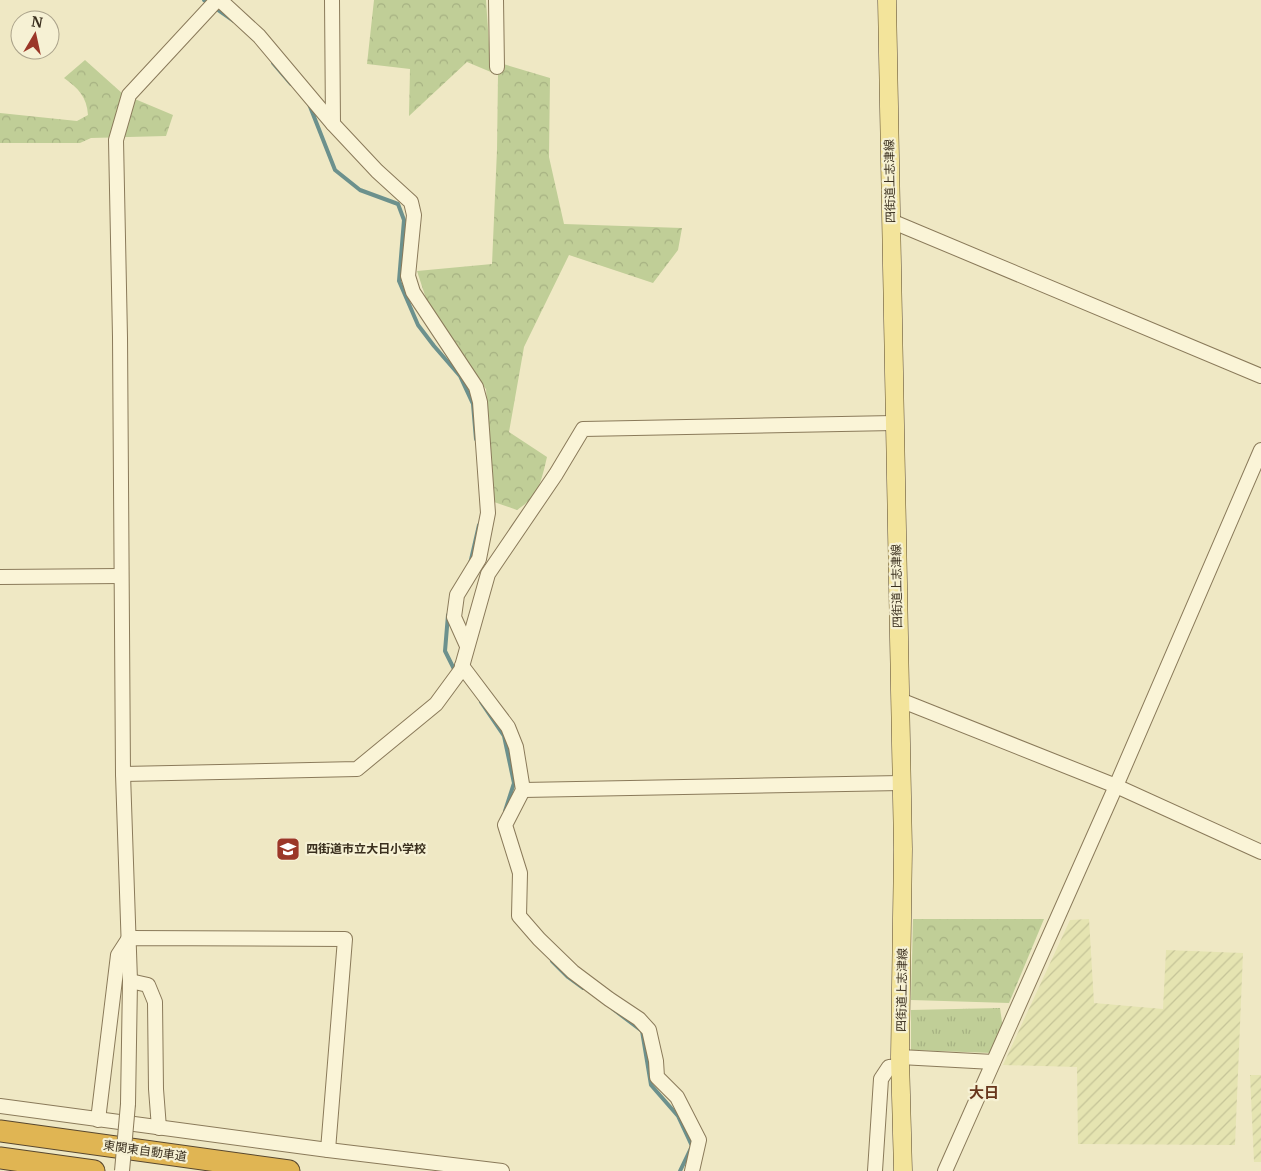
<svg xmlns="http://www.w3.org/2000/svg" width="1261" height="1171" viewBox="0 0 1261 1171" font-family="Merriweather,'Noto Sans JP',serif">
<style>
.farmland{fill:url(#farmland-furrows)}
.forest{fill:url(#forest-crowns)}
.park{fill:url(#park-tufts)}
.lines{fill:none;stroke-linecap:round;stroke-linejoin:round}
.stream{stroke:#6c918d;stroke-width:4}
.minor-casing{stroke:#8a7a5a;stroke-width:16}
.major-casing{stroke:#58472e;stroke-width:19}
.highway-casing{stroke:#58472e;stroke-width:23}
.minor{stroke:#faf4d7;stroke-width:14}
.major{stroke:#f3e49b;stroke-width:18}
.highway{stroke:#e0b553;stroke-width:21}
.minor-bridge-casing{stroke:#8a7a5a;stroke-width:16;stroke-linecap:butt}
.minor-bridge{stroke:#faf4d7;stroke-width:14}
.labels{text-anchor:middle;stroke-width:4.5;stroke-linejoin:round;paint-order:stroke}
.street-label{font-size:12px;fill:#3a2f1e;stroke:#f6f1d4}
.poi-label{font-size:12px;font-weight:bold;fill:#3a2f1e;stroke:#f6f1d4;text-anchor:start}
.quarter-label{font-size:15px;font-weight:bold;fill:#68361c;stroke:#f6f1d4}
</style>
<defs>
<pattern id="farmland-furrows" width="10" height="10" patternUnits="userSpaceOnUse" patternTransform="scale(1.25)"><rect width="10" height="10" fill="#e5e4b1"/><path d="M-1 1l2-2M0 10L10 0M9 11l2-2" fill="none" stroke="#c5c498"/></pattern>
<pattern id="forest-crowns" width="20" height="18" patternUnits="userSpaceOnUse" patternTransform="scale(1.25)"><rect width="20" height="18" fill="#c0ce97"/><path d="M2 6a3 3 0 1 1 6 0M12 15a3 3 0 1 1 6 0" fill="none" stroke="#a6b182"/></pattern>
<pattern id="park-tufts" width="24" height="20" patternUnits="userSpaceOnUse" patternTransform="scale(1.25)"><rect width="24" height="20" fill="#c0ce97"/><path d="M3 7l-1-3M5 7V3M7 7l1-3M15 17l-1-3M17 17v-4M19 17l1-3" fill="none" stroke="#a6b182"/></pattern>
</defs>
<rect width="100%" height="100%" fill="#efe8c4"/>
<g class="farmland">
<polygon points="1089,919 1094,1003 1163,1009 1166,950 1243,953 1235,1145 1078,1144 1077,1067 1003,1065 1070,920"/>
<polygon points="1250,1075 1261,1075 1261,1162 1254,1162"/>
</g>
<g class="forest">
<path d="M374,0H486L490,60L550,78L549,157L564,224L682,228L678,250L653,283L569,255L524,347L509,432L547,457C541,482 539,496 517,510L494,502L486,389L434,323L417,271L492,264L497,150L498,75L467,62L409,116L410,69L367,64Z"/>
<path d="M85,60L123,94L173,115L166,136L91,138L80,143H0V113L77,121L88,115C87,97 78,88 64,78Z"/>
<polygon points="913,919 1044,919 1009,1003 911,1000"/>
</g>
<polygon class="park" points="1000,1008 1003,1029 992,1053 911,1050 911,1010"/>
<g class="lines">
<g class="stream">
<polyline points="204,0 234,21"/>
<polyline points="273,63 291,84"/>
<polyline points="309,104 335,170 360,190 398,204 404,220 399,281 418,325 434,346 460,376 473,404 476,439"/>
<polyline points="470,564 479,525"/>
<polyline points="448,615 445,651 456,673"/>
<polyline points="481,702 504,736 514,783 505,811"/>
<polyline points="552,961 568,977 583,988"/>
<polyline points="613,1009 642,1031 651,1085 678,1116 692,1146 680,1171"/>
</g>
<g class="minor-casing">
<g id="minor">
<polyline points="220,0 259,36 333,124 377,171 411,202 414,215 408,276 413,292 476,387 480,402 488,513 479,559 457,595 454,617 467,646"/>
<polyline points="332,0 333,124"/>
<polyline points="496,0 497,67"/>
<polyline points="891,221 1261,376"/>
<polyline points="0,577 121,576"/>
<polyline points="462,666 508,727 516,747 523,790 505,825 520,873 519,916 539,939 573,972 609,999 639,1019 649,1030 656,1061 657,1077 677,1097 699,1140 692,1171"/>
<polyline points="900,700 1116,786 1261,852"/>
<polyline points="123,774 357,769 436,704 461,670 488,574 556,474 583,429 894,423"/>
<polyline points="523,790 901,783"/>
<polyline points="130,981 148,985 155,1002 156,1089 159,1128"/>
<polyline points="900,1057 993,1062"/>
<polyline points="128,1104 130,981 123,774 120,337 116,140 129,95 217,0"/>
<polyline points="0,1106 328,1150 502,1171"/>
<polyline points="98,1120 118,955 129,938 345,939 328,1150"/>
<polyline points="875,1171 881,1079 889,1067 900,1066"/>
<polyline points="945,1171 1116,786 1261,450"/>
</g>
</g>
<g class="major-casing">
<polyline id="major" points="887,0 903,849 900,1057 903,1171"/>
</g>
<g class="highway-casing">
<g id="highway">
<polyline points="0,1131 289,1171"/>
<polyline points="0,1158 94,1171"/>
</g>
</g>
<use href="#minor" class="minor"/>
<use href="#major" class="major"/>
<use href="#highway" class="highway"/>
<g class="minor-bridge-casing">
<polyline id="minor-bridge" points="122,1171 128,1104"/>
</g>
<use href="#minor-bridge" class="minor-bridge"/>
</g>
<defs>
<g id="school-square" transform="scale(1.25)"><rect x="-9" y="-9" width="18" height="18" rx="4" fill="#9b3728" stroke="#f6f1d4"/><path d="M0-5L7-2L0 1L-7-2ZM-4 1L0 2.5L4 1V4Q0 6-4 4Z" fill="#fff"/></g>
</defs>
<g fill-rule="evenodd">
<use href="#school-square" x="288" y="849"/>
</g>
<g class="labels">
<g class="street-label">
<text transform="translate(890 181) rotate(-91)" y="4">四街道上志津線</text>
<text transform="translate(897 586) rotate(-91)" y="4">四街道上志津線</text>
<text transform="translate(902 990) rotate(-89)" y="4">四街道上志津線</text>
<text transform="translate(145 1151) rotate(8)" y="4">東関東自動車道</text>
</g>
<g class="poi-label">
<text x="306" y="853">四街道市立大日小学校</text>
</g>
<g class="quarter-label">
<text x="984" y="1098">大日</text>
</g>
</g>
<g transform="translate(35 35) rotate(9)"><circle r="24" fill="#f6f1d4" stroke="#aba38b"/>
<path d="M0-4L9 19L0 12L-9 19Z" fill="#9b3728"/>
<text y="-8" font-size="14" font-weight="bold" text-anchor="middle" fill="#3a2f1e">N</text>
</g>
</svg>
